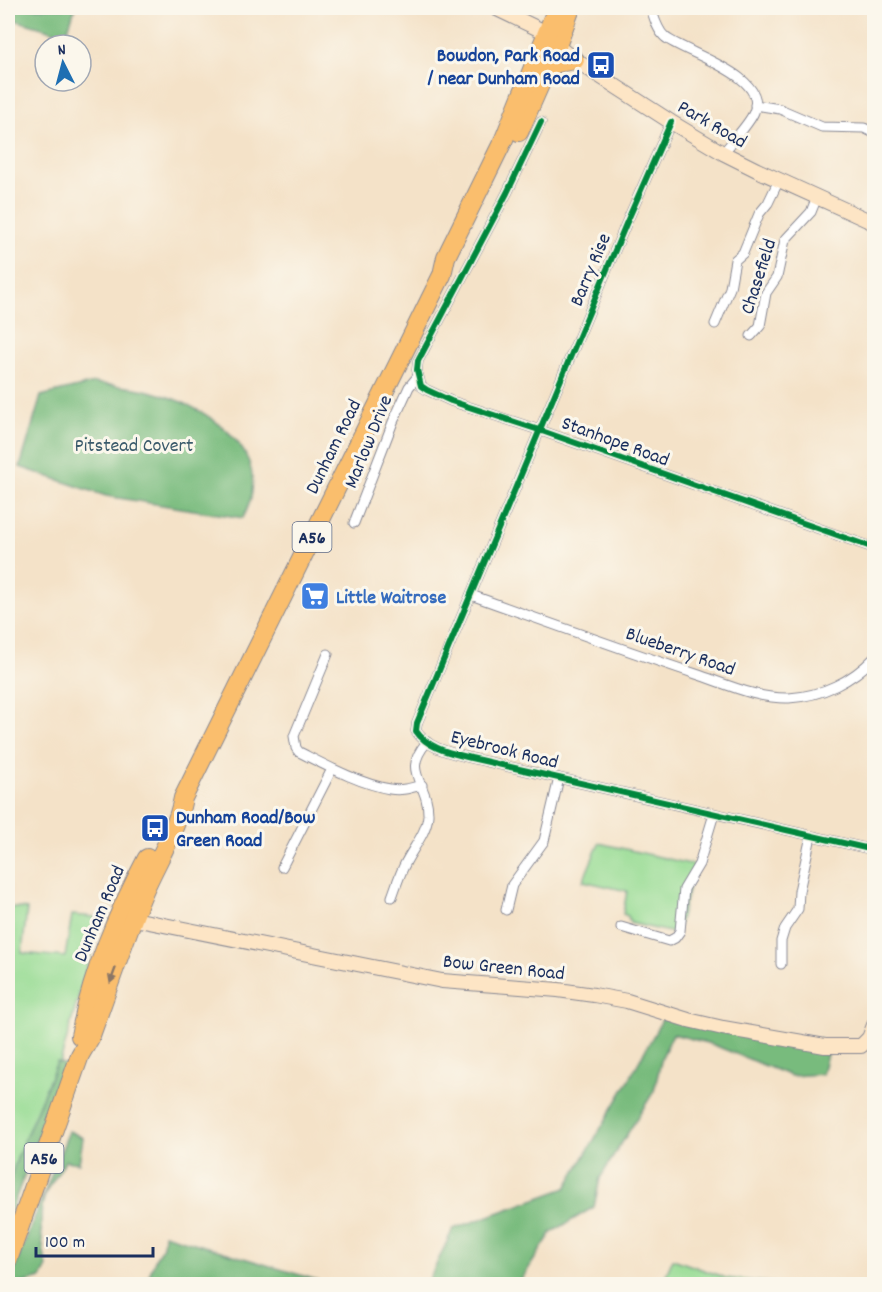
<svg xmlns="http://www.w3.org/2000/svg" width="882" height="1292" viewBox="0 0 882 1292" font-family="Dekko,sans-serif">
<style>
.green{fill:#96db93;stroke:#588578;stroke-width:1.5}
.forest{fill:#78bb7d;stroke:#4a756e;stroke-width:1.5}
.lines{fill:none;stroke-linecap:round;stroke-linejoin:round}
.street-casing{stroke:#888893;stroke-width:11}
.secondary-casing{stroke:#888893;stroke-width:16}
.highway-casing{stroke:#888893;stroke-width:20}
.street{stroke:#fff;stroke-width:9}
.secondary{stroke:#fde5c5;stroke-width:14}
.highway{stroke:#fabe6d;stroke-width:18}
.cycleway-casing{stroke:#fbf7ec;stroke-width:10}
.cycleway{stroke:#00873e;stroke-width:6}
.oneway{fill:#8a7666}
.labels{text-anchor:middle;stroke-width:6;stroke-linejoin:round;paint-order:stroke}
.shield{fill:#fbf7ec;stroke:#5e6b89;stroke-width:1.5}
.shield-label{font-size:18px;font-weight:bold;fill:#1b2f5e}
.transit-label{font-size:20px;font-weight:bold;fill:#164399;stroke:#fbf7ec;text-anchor:end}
.street-label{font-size:20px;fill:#1b2f5e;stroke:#fbf7ec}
.park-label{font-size:20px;fill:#3a5a6b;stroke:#fbf7ec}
.shop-label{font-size:20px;font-weight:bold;fill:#366cbe;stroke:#fbf7ec;text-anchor:start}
</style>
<rect width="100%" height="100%" fill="#fbf7ec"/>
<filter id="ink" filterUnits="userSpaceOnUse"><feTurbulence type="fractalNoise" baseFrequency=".0167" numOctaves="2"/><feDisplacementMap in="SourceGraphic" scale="12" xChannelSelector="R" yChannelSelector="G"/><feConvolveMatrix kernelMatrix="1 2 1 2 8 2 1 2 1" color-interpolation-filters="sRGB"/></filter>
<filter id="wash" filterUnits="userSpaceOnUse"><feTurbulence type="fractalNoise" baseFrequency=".008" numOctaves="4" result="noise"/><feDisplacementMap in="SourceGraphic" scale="24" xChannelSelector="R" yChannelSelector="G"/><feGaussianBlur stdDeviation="1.35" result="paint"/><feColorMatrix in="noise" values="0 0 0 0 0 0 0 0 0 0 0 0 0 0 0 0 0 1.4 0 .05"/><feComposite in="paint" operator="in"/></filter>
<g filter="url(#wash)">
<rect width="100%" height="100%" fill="#f4e2c8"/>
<g class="green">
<polygon points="599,843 695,865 678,928 674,933 630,923 628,916 623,914 627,891 583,881"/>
<polygon points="8,907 27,909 22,953 65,957 72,915 94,917 98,919 100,925 85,973 60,1063 57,1062 19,1153 8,1185"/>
<polygon points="673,1259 726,1278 779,1284 662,1284"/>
</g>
<g class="forest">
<polygon points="8,8 75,8 66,35 8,18"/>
<path d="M94,383C112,386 131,386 149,391C206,405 279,451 243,518L106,496L20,467L41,396Z"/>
<polygon points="663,1018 828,1050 822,1074 791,1076 711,1044 673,1034 662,1057 654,1091 600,1178 594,1207 552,1232 521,1280 520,1284 427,1284 453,1229 566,1188 625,1087"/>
<polygon points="57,1062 65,1065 8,1219 8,1185 19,1153"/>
<path d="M69,1131L83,1138L79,1163L65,1161C60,1171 54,1179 48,1189C36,1209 42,1246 47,1267L41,1278L19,1284H8Z"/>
<polygon points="164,1234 330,1284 146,1284 156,1257 163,1246"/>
</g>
</g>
<g filter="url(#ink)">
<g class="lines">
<g class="street-casing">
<g id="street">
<path d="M651,8C654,17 657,30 665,37C684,53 769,75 754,112C750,123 731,143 723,153"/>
<polyline points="755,105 780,109 822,127 864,128 874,133"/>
<polyline points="541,122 507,193 418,361 417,370 421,386 427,390 451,401 539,430 874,548"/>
<path d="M671,122L626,224L417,723L416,731C428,749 452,753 471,758L874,850"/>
<polyline points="715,324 730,288 735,260 743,253 759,214 768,203 779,180"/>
<polyline points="751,336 760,326 766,293 777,277 785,240 811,212 817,197"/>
<polyline points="354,523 393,422 409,387 418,376"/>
<path d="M471,595C546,622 621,649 696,674C726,684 757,699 789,698C822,696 852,681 874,658"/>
<path d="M328,654L294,736L296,748L299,752C325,765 360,784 390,789C401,791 411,788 422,785"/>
<polyline points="282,867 332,769"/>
<path d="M392,897C396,886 400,873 406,862C413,848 427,832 428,815C429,782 400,773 427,742"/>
<polyline points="506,910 512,885 544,841 559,778"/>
<polyline points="621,927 669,941 675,938 680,931 684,889 699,864 714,814"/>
<polyline points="781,964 781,941 785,928 798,909 799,891 811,836"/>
</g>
</g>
<g class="secondary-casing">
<g id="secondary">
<polyline points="495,8 547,33 557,46 575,60 671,122 723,153 757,170 874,223"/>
<polyline points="124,917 442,981 558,990 594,995 627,1001 688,1020 723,1028 825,1046 861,1046 869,1038 874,1025"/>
</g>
</g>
<g class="highway-casing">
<g id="highway">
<polyline points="548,68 557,63 575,60"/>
<polyline points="519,132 557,46 571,8"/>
<path d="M80,1036C92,972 117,915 147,858"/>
<path d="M8,1260L80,1055L90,1038C108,989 124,939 144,891C157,861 177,830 183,798L442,275L446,257L504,139L557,8"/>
</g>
</g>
<use href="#street" class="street"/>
<use href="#secondary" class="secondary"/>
<use href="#highway" class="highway"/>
<g class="cycleway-casing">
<g id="cycleway">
<polyline points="541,122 507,193 418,361 417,370 421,386 427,390 451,401 539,430 874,548"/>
<path d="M671,122L626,224L417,723L416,731C428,749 452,753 471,758L874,850"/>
</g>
</g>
<use href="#cycleway" class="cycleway"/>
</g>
<defs><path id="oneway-solid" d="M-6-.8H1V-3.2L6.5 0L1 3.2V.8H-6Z" transform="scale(1.5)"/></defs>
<use class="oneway" href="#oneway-solid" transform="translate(113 975) rotate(110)"/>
</g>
<defs>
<g id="bus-square" transform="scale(1.5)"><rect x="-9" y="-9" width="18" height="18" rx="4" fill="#1a4fb4" stroke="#fbf7ec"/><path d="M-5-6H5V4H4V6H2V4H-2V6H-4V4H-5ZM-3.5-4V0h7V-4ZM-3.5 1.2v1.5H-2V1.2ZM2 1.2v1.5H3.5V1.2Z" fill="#fff"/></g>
<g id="supermarket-square" transform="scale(1.5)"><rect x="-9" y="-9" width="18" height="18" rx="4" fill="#3f7fe0" stroke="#fbf7ec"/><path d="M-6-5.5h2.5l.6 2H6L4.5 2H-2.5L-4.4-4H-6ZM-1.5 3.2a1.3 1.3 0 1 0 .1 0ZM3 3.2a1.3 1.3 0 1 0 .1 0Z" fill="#fff"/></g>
</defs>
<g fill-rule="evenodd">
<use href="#bus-square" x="601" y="65"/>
<use href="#supermarket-square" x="315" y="596"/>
<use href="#bus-square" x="155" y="828"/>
</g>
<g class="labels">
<g class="shield">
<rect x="292.5" y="522" width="39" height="30" rx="4.5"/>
<rect x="24.5" y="1143" width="39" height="30" rx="4.5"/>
</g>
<g class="shield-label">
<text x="312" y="543">A56</text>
<text x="44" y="1164">A56</text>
</g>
<g class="transit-label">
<text x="580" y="61">Bowdon, Park Road<tspan x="580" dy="23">/ near Dunham Road</tspan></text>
<text x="176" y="823" text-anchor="start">Dunham Road/Bow<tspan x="176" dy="23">Green Road</tspan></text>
</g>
<g class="street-label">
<text transform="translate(713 123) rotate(30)" y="7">Park Road</text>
<text transform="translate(589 269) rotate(-67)" y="7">Barry Rise</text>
<text transform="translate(757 276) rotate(-72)" y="7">Chasefield</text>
<text transform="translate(616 440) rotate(20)" y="7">Stanhope Road</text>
<text transform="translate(367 441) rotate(-68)" y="7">Marlow Drive</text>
<text transform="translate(332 446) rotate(-64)" y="7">Dunham Road</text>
<text transform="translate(681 650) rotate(19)" y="7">Blueberry Road</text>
<text transform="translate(505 748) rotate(14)" y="7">Eyebrook Road</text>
<text transform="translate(98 913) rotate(-67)" y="7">Dunham Road</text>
<text transform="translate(504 966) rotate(6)" y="7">Bow Green Road</text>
</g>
<g class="park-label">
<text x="134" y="451">Pitstead Covert</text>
</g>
<g class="shop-label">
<text x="336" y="603">Little Waitrose</text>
</g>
</g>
<rect width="882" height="1292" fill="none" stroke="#fbf7ec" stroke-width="30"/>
<g transform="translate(63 63) rotate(354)"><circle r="28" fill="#fbf7ec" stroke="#a1a7b3" stroke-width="1.5"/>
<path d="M0-4.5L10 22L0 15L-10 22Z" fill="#1f6fb2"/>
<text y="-9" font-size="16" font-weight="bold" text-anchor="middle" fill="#1b2f5e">N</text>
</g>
<path d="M36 1247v9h117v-9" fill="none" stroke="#1b2f5e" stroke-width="3"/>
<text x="45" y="1247" font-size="18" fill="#1b2f5e" stroke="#fbf7ec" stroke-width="4.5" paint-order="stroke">100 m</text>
</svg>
